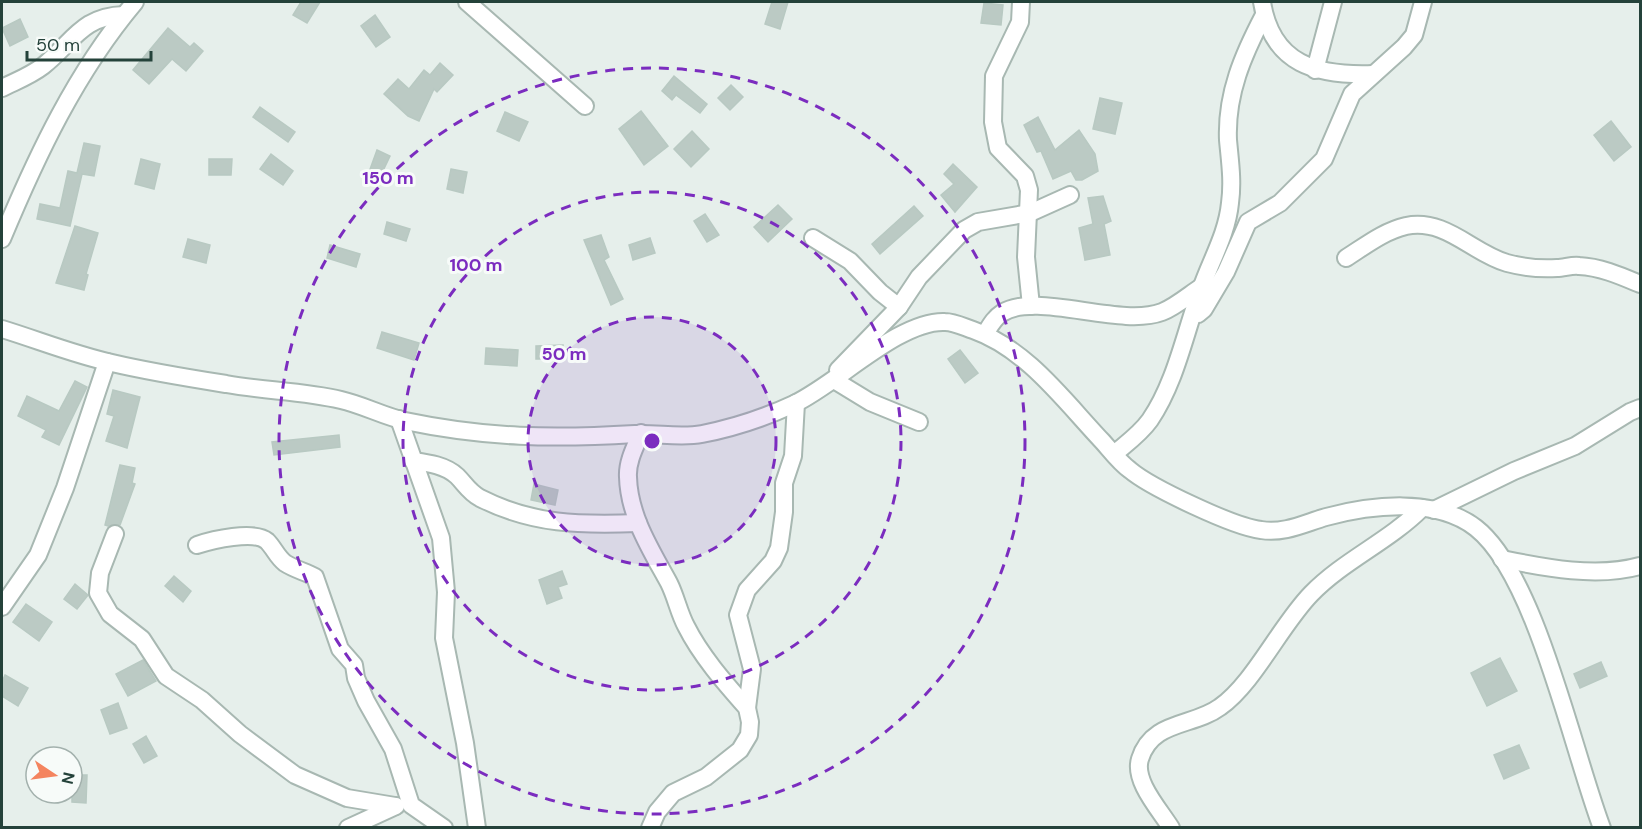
<svg xmlns="http://www.w3.org/2000/svg" width="1642" height="829" viewBox="0 0 1642 829" font-family="'DM Sans',sans-serif">
<style>
.building{fill:#bbcac4;stroke:#b8c9c2;stroke-width:1.5}
.lines{fill:none;stroke-linecap:round;stroke-linejoin:round}
.minor-casing{stroke:#a8b8b2;stroke-width:20}
.minor{stroke:#fff;stroke-width:16}
.ring{fill:none;stroke:#7b2cbf;stroke-width:3;stroke-dasharray:10 8}
.centre{fill:#7b2cbf;stroke:#f7fbf9;stroke-width:3}
.ring-label{font-size:18px;text-anchor:middle;font-weight:bold;fill:#7b2cbf;stroke:#f7fbf9;stroke-width:6;stroke-linejoin:round;paint-order:stroke}
</style>
<rect width="100%" height="100%" fill="#e6efeb"/>
<g class="building">
<polygon points="301,2 320,2 307,23 293,15"/>
<polygon points="772,2 788,2 780,29 765,24"/>
<polygon points="984,3 1003,5 1001,25 981,23"/>
<polygon points="375,15 390,37 376,47 361,26"/>
<polygon points="20,19 28,37 10,46 2,28"/>
<polygon points="168,28 190,47 194,43 203,51 186,71 172,59 149,84 133,70"/>
<polygon points="440,63 453,75 437,92 434,89 419,121 408,116 384,94 398,79 409,89 424,70 430,75"/>
<polygon points="674,76 707,104 700,113 676,95 672,100 662,91"/>
<polygon points="731,85 743,97 730,110 718,98"/>
<polygon points="1100,98 1122,103 1115,134 1093,129"/>
<polygon points="260,107 295,132 288,142 253,117"/>
<polygon points="641,111 668,146 644,165 619,129"/>
<polygon points="505,112 528,122 519,141 497,131"/>
<polygon points="1038,117 1055,150 1079,130 1095,154 1098,171 1082,180 1076,180 1071,171 1053,179 1041,151 1037,152 1024,125"/>
<polygon points="1611,121 1631,147 1614,161 1594,135"/>
<polygon points="692,131 709,149 691,167 674,149"/>
<polygon points="84,143 100,146 94,176 82,174 70,226 37,219 40,204 60,208 68,171 77,173"/>
<polygon points="377,150 390,156 380,177 369,172"/>
<polygon points="271,154 293,171 283,185 260,169"/>
<polygon points="141,159 160,164 154,189 135,184"/>
<polygon points="209,159 232,159 231,175 209,175"/>
<polygon points="953,164 977,187 955,212 941,195 954,184 944,174"/>
<polygon points="451,169 467,172 463,193 447,189"/>
<polygon points="1103,196 1111,221 1104,224 1110,255 1085,260 1079,228 1093,224 1088,198"/>
<polygon points="778,205 792,219 768,242 754,227"/>
<polygon points="914,206 923,216 880,254 872,244"/>
<polygon points="705,214 719,235 707,242 694,221"/>
<polygon points="387,222 410,229 406,241 384,234"/>
<polygon points="75,226 98,233 86,274 88,275 84,290 56,283"/>
<polygon points="601,235 609,257 604,260 623,299 611,305 584,240"/>
<polygon points="650,238 655,253 633,260 629,245"/>
<polygon points="188,239 210,245 206,263 183,257"/>
<polygon points="330,245 360,254 356,267 327,258"/>
<polygon points="382,332 419,343 414,360 377,348"/>
<polygon points="563,345 563,359 536,359 536,346"/>
<polygon points="486,348 518,350 517,366 485,364"/>
<polygon points="960,350 978,373 965,383 948,359"/>
<polygon points="75,381 87,387 59,445 42,437 46,430 18,416 27,396 59,411"/>
<polygon points="113,390 140,397 127,448 106,441 114,416 107,414"/>
<polygon points="339,435 340,447 274,455 272,442"/>
<polygon points="120,465 135,468 132,483 135,484 120,525 108,526 105,525"/>
<polygon points="534,484 558,490 555,505 531,500"/>
<polygon points="562,571 567,584 558,587 562,598 547,604 539,580"/>
<polygon points="174,576 191,591 183,602 165,586"/>
<polygon points="75,584 88,595 77,609 64,599"/>
<polygon points="26,604 52,622 39,641 13,622"/>
<polygon points="1500,658 1517,691 1487,706 1471,673"/>
<polygon points="143,660 156,681 128,696 116,674"/>
<polygon points="1601,662 1607,676 1580,688 1574,674"/>
<polygon points="5,675 28,688 18,706 2,696 2,682"/>
<polygon points="118,703 127,728 110,734 101,710"/>
<polygon points="146,736 157,756 144,763 133,744"/>
<polygon points="1519,745 1529,768 1504,779 1494,755"/>
<polygon points="72,775 87,775 86,803 72,802"/>
</g>
<g class="lines">
<g class="minor-casing">
<g id="minor">
<polyline points="467,2 585,106"/>
<polyline points="1021,2 1020,22 994,76 993,122 998,148 1025,176 1029,190 1026,257 1031,306"/>
<path d="M1262,2C1272,65 1317,76 1373,74"/>
<polyline points="1315,70 1333,2"/>
<path d="M2,88C16,81 30,76 43,66C73,42 82,16 124,15"/>
<polyline points="813,238 850,261 880,292 899,307"/>
<path d="M2,239C37,155 76,72 135,2"/>
<path d="M1346,258C1365,246 1384,231 1406,226C1446,218 1472,253 1507,263C1522,267 1541,269 1557,268C1564,268 1572,265 1579,266C1601,267 1621,276 1640,284"/>
<polyline points="1198,314 1204,309 1226,272 1248,222 1280,203 1324,159 1352,94 1404,47 1414,35 1423,2"/>
<path d="M2,329C38,340 75,355 112,363C150,372 188,378 226,384C264,391 303,391 341,400C363,405 383,416 405,421C486,438 553,439 635,434C658,433 680,438 702,434C733,428 766,417 794,404C837,384 899,320 945,322C954,322 964,327 973,330C1027,349 1065,402 1103,442C1111,451 1120,463 1130,470C1150,487 1234,527 1261,530C1284,534 1305,523 1326,517C1371,505 1436,497 1476,528C1536,575 1573,752 1602,828"/>
<path d="M985,334C990,326 994,318 1002,313C1036,291 1120,328 1162,312C1175,307 1189,295 1201,287"/>
<polyline points="838,370 899,307 919,277 964,230 978,222 1030,213 1070,195"/>
<polyline points="834,380 870,402 919,422"/>
<polyline points="399,419 441,538 446,592 444,638 465,743 477,828"/>
<path d="M641,433C635,447 627,462 628,477C629,516 651,550 669,583C676,597 679,613 686,626C701,656 725,683 747,708L750,722L749,735L740,750L706,777L673,793L657,812L650,828"/>
<path d="M1114,454C1127,443 1140,434 1150,420C1176,382 1185,332 1201,289C1211,260 1227,234 1230,203C1233,181 1230,162 1228,140C1226,94 1243,55 1264,15"/>
<path d="M413,461C428,463 445,465 457,476C465,484 469,492 480,498C533,525 580,525 638,523"/>
<polyline points="1434,510 1514,471 1575,446 1630,412 1640,408"/>
<polyline points="115,534 100,573 98,593 110,614 142,639 166,676 202,700 240,734 295,775 347,798 395,806"/>
<path d="M197,545C212,540 254,530 267,541C274,548 277,557 285,563C294,569 306,572 315,577L340,649L354,665L356,678L366,701L393,749L411,805L444,828"/>
<path d="M1502,559C1546,568 1597,578 1640,566"/>
<polyline points="2,607 38,555 65,488 107,362"/>
<polyline points="747,708 752,669 738,615 747,590 773,561 779,548 784,512 784,483 793,456 796,403"/>
<polyline points="348,828 396,806"/>
<path d="M1171,828C1160,810 1133,781 1140,759C1152,720 1193,727 1220,707C1254,683 1280,626 1311,594C1344,560 1388,542 1422,508"/>
</g>
</g>
<use href="#minor" class="minor"/>
</g>
<circle cx="652" cy="441" r="124" fill="#7b2cbf" fill-opacity=".12"/>
<g class="ring">
<circle cx="652" cy="441" r="124"/>
<circle cx="652" cy="441" r="249"/>
<circle cx="652" cy="441" r="373"/>
</g>
<circle cx="652" cy="441" r="9" class="centre"/>
<g class="ring-label">
<text x="388" y="184">150 m</text>
<text x="476" y="271">100 m</text>
<text x="564" y="360">50 m</text>
</g>
<rect width="1642" height="829" fill="none" stroke="#24423a" stroke-width="6"/>
<g transform="translate(54 775) rotate(103)"><circle r="28" fill="#f7fbf9" stroke="#a3b1ad" stroke-width="1.5"/>
<path d="M0-4.5L10 22L0 15L-10 22Z" fill="#f4845f"/>
<text y="-9" font-size="16" font-weight="bold" text-anchor="middle" fill="#24423a">N</text>
</g>
<path d="M27 51v9h124v-9" fill="none" stroke="#24423a" stroke-width="3"/>
<text x="36" y="51" font-size="18" fill="#24423a" stroke="#f7fbf9" stroke-width="4.5" paint-order="stroke">50 m</text>
</svg>
